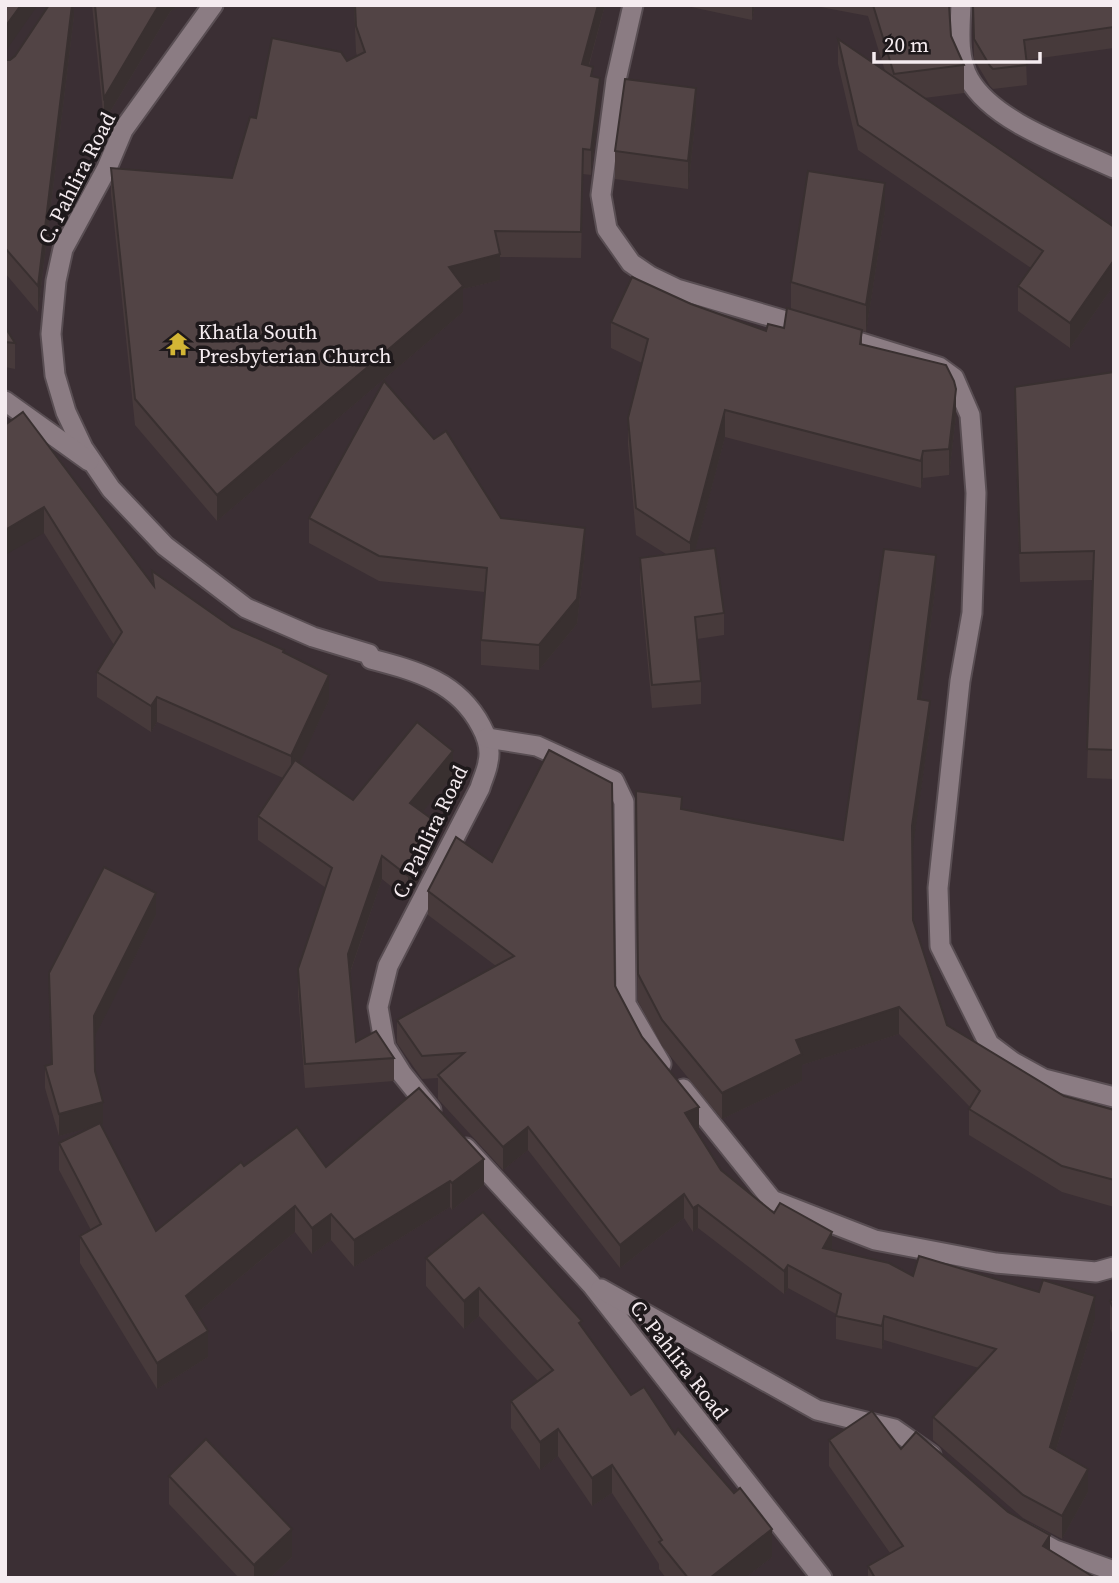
<svg xmlns="http://www.w3.org/2000/svg" width="1119" height="1583" viewBox="0 0 1119 1583" font-family="'Source Serif 4',serif">
<style>
.lines{fill:none;stroke-linecap:round;stroke-linejoin:round}
.minor-casing{stroke:#594e53;stroke-width:23}
.minor{stroke:#8b7c83;stroke-width:19}
.wall{fill:#473a3b}
.shaded-wall{fill:#393030}
.building{fill:#524445;stroke:#393030;stroke-width:2}
.labels{text-anchor:middle;stroke-width:7;stroke-linejoin:round;paint-order:stroke}
.street-label{font-size:21px;fill:#f5ecf0;stroke:#1e191b}
.poi-label{font-size:21px;fill:#f5ecf0;stroke:#1e191b;text-anchor:start}
</style>
<rect width="100%" height="100%" fill="#3b2f34"/>
<g class="lines">
<g class="minor-casing">
<g id="minor">
<path d="M213,5L123,130L107,168L63,249L56,281L51,334L55,375L66,412L83,448L111,489L165,546L246,608L313,637L369,654L371,659C417,671 458,682 481,726C487,737 491,750 488,762C487,771 482,780 480,788L388,966L378,1007L385,1047L402,1074L431,1110"/>
<polyline points="633,5 616,80 601,195 607,229 631,263 650,276 677,289 810,328"/>
<path d="M961,5C960,29 957,58 969,79C994,123 1070,147 1114,168"/>
<polyline points="839,336 939,367 954,378 970,415 976,493 972,613 960,681 938,888 940,946 989,1044 1013,1062 1044,1079 1114,1097"/>
<polyline points="5,401 89,461"/>
<polyline points="487,738 537,746 614,781 624,802 626,1004 661,1064"/>
<polyline points="683,1089 772,1200 875,1240 996,1263 1096,1272 1114,1267"/>
<polyline points="466,1148 591,1284 822,1578"/>
<polyline points="601,1289 817,1410 894,1429 931,1455"/>
<polyline points="1026,1534 1055,1550 1114,1571"/>
</g>
</g>
<use href="#minor" class="minor"/>
</g>
<g class="wall">
<polygon points="74,5 74,16 38,312 5,273 5,60 10,60"/>
<polygon points="92,5 178,5 170,12 104,122"/>
<polygon points="354,5 605,5 589,66 593,77 600,103 591,175 583,174 581,258 500,257 500,280 463,289 463,312 217,521 135,425 111,194 111,168 232,178 256,118 347,61 357,56 356,52"/>
<polygon points="682,5 755,5 752,20"/>
<polygon points="810,5 949,5 951,36 964,65 964,93 924,98 1114,227 1114,285 1070,348 1018,311 1018,286 1031,268 858,150 838,64 838,39 885,71 868,16"/>
<polygon points="973,5 1114,5 1114,48 1026,60 1027,85 993,89 990,86 974,59"/>
<polygon points="696,116 688,189 615,179 615,151"/>
<polygon points="885,210 866,332 862,331 862,345 956,416 949,475 923,478 921,488 725,437 695,550 724,613 724,635 697,639 701,681 701,704 652,708 640,581 640,558 666,554 636,535 628,445 628,418 642,363 611,348 611,322 691,304 766,331 784,328 791,309 791,282"/>
<polygon points="5,327 15,343 15,369 5,367"/>
<polygon points="1114,372 1114,779 1087,778 1093,580 1020,582 1015,416 1015,387"/>
<polygon points="5,425 152,584 152,571 232,627 284,653 329,700 299,763 353,800 453,775 422,812 436,846 408,900 382,879 350,973 356,1042 394,1058 394,1081 305,1088 298,993 298,969 326,888 258,840 258,816 283,778 157,722 151,732 97,697 97,672 114,645 44,533"/>
<polygon points="309,518 501,518 585,553 577,624 539,670 481,665 481,640 485,592 379,581 309,543"/>
<polygon points="936,582 921,700 930,727 912,850 913,920 947,1025 1064,1096 1114,1110 1114,1207 1062,1192 969,1135 969,1109 970,1107 899,1034 802,1065 802,1081 722,1119 662,1046 638,1001 636,791 682,810 843,840"/>
<polygon points="428,891 615,986 642,1037 699,1130 697,1131 721,1170 774,1213 832,1250 913,1276 1095,1319 1056,1450 1088,1492 1062,1539 1023,1518 933,1440 933,1417 979,1368 884,1340 882,1349 836,1339 836,1314 788,1288 784,1294 698,1228 693,1232 684,1218 620,1268 528,1150 503,1170 438,1099 438,1078 422,1079 397,1043 397,1020 496,966 428,915"/>
<polygon points="156,915 94,1037 95,1071 103,1124 100,1124 156,1231 244,1166 326,1167 484,1185 452,1210 450,1207 354,1267 331,1240 312,1254 295,1232 197,1313 208,1357 157,1389 80,1263 80,1236 91,1230 59,1170 59,1143 91,1127 59,1136 45,1088 45,1066 51,1064 49,973"/>
<polygon points="426,1258 582,1327 631,1395 675,1434 772,1557 745,1578 666,1578 659,1569 659,1564 612,1493 592,1506 558,1456 540,1470 511,1428 511,1401 538,1381 479,1316 464,1329 426,1286"/>
<polygon points="1114,1299 1114,1337 1110,1329 1110,1301"/>
<polygon points="829,1440 901,1449 1050,1550 1095,1578 868,1578 868,1566 890,1553 829,1466"/>
<polygon points="169,1476 292,1557 270,1578 239,1578 169,1504"/>
</g>
<g class="shaded-wall">
<polygon points="21,5 38,5 5,52 5,27"/>
<polygon points="72,5 74,5 74,16 38,312 38,286"/>
<polygon points="159,5 178,5 170,12 104,122 104,98"/>
<polygon points="598,5 605,5 582,90 582,64"/>
<polygon points="752,5 755,5 752,20"/>
<polygon points="600,78 600,103 591,175 591,150"/>
<polygon points="696,88 696,116 688,189 688,161"/>
<polygon points="885,183 885,210 866,332 866,305"/>
<polygon points="500,254 500,280 463,289 463,312 217,521 217,495 449,267"/>
<polygon points="1114,260 1114,285 1070,348 1070,323"/>
<polygon points="956,389 956,416 949,475 949,449"/>
<polygon points="725,410 725,437 690,570 690,543"/>
<polygon points="923,451 923,478 921,488 921,461"/>
<polygon points="44,507 44,533 5,555 5,530"/>
<polygon points="585,528 585,553 577,624 539,670 539,645"/>
<polygon points="936,555 936,582 918,725 918,699"/>
<polygon points="329,675 329,700 291,781 291,756"/>
<polygon points="157,697 157,722 151,732 151,706"/>
<polygon points="930,701 930,727 912,853 912,826"/>
<polygon points="453,751 453,775 410,827 410,803"/>
<polygon points="436,822 436,846 408,900 408,876"/>
<polygon points="382,856 382,879 348,978 348,954"/>
<polygon points="156,893 156,915 94,1038 94,1016"/>
<polygon points="899,1007 899,1034 802,1065 802,1081 722,1119 722,1093 796,1040"/>
<polygon points="103,1102 103,1124 59,1136 59,1114"/>
<polygon points="699,1107 699,1130 685,1137 685,1113"/>
<polygon points="528,1127 528,1150 503,1170 503,1147"/>
<polygon points="484,1159 484,1185 452,1210 452,1183"/>
<polygon points="450,1181 450,1207 354,1267 354,1240"/>
<polygon points="684,1194 684,1218 620,1268 620,1245"/>
<polygon points="698,1205 698,1228 693,1232 693,1208"/>
<polygon points="295,1206 295,1232 186,1322 186,1296"/>
<polygon points="331,1214 331,1240 312,1254 312,1228"/>
<polygon points="832,1232 832,1255 823,1248"/>
<polygon points="788,1265 788,1288 784,1294 784,1271"/>
<polygon points="479,1288 479,1316 464,1329 464,1301"/>
<polygon points="1095,1296 1095,1319 1050,1470 1050,1447"/>
<polygon points="884,1316 884,1340 882,1349 882,1326"/>
<polygon points="208,1331 208,1357 157,1389 157,1363"/>
<polygon points="558,1429 558,1456 540,1470 540,1442"/>
<polygon points="612,1465 612,1493 592,1506 592,1478"/>
<polygon points="1088,1469 1088,1492 1062,1539 1062,1516"/>
<polygon points="292,1529 292,1557 270,1578 254,1578 254,1565"/>
<polygon points="772,1529 772,1557 745,1578 710,1578"/>
<polygon points="1050,1535 1050,1561 1043,1546"/>
</g>
<g class="building">
<polygon points="5,5 21,5 5,27"/>
<polygon points="49,5 72,5 38,286 5,248 5,60 10,60 15,56"/>
<polygon points="95,5 159,5 104,98"/>
<polygon points="355,5 598,5 582,64 593,67 591,76 600,78 591,150 583,149 581,232 495,231 500,254 449,267 463,286 217,495 135,399 111,168 232,178 250,117 256,118 272,38 341,52 347,61 365,52 356,26"/>
<polygon points="873,5 949,5 951,36 964,65 894,74"/>
<polygon points="973,5 1114,5 1114,27 1024,40 1027,65 993,69 990,66 974,39"/>
<polygon points="838,39 1114,227 1114,260 1070,323 1018,286 1043,251 858,125"/>
<polygon points="625,79 696,88 688,161 615,151"/>
<polygon points="808,171 885,183 866,305 791,282"/>
<polygon points="632,277 691,304 766,331 768,324 784,328 787,308 862,330 860,344 946,365 954,381 956,389 949,449 923,451 921,461 725,410 690,543 636,508 628,418 648,339 611,322"/>
<polygon points="5,327 15,343 5,342"/>
<polygon points="1114,372 1114,750 1087,749 1094,551 1020,553 1015,387"/>
<polygon points="384,381 434,439 446,431 501,518 585,528 577,599 539,645 481,640 487,568 379,556 309,518"/>
<polygon points="23,412 154,586 152,571 232,627 284,650 283,652 329,675 291,756 157,697 151,706 97,672 122,632 44,507 5,530 5,425"/>
<polygon points="715,548 724,613 695,617 701,681 652,685 640,558"/>
<polygon points="884,549 936,555 918,699 930,701 912,826 913,920 947,1025 1064,1096 1114,1110 1114,1180 1062,1166 969,1109 980,1091 899,1007 796,1040 802,1054 722,1093 662,1020 638,974 636,791 682,797 681,809 843,840"/>
<polygon points="417,722 453,751 410,803 436,822 408,876 382,856 348,954 356,1042 376,1031 394,1058 305,1064 298,969 332,868 258,816 295,760 353,800"/>
<polygon points="549,750 612,783 615,986 642,1037 699,1107 685,1113 721,1170 774,1213 780,1203 832,1232 823,1248 889,1263 913,1276 919,1256 1039,1292 1043,1280 1095,1296 1050,1447 1088,1469 1062,1516 1023,1495 933,1417 996,1349 884,1316 882,1326 836,1316 841,1294 788,1265 784,1271 698,1205 693,1208 684,1194 620,1245 528,1127 503,1147 438,1075 464,1053 422,1056 397,1020 514,956 428,891 456,837 492,862"/>
<polygon points="104,867 156,893 94,1016 95,1071 103,1102 59,1114 45,1066 52,1064 49,973"/>
<polygon points="419,1088 484,1159 452,1183 450,1181 354,1240 331,1214 312,1228 295,1206 186,1296 208,1331 157,1363 80,1236 101,1224 59,1143 100,1123 156,1231 241,1162 244,1166 297,1127 326,1167"/>
<polygon points="483,1212 582,1321 579,1323 631,1395 644,1387 675,1434 678,1429 734,1493 740,1488 772,1529 710,1578 688,1578 659,1542 662,1540 612,1465 592,1478 558,1429 540,1442 511,1401 553,1370 479,1288 464,1301 426,1258"/>
<polygon points="1114,1299 1114,1310 1110,1301"/>
<polygon points="872,1411 901,1449 916,1432 1008,1512 1050,1535 1043,1546 1095,1578 875,1578 868,1566 903,1546 829,1440"/>
<polygon points="206,1439 292,1529 254,1565 169,1476"/>
</g>
<defs>
<g id="temple-bare" transform="scale(1.89)"><path d="M0-6L5-2H3V0L6.5 2.5H4V6H1.5V3h-3V6H-4V2.5H-6.5L-3 0V-2H-5Z" fill="#d3b635" stroke="#1e191b" stroke-width="2.5" paint-order="stroke"/></g>
</defs>
<g fill-rule="evenodd">
<use href="#temple-bare" x="178" y="344"/>
</g>
<g class="labels">
<g class="street-label">
<text transform="translate(77 178) rotate(-63)" y="7">C. Pahlira Road</text>
<text transform="translate(430 832) rotate(-64)" y="7">C. Pahlira Road</text>
<text transform="translate(679 1360) rotate(52)" y="7">C. Pahlira Road</text>
</g>
<g class="poi-label">
<text x="198" y="339">Khatla South<tspan x="198" dy="24">Presbyterian Church</tspan></text>
</g>
</g>
<rect width="1119" height="1583" fill="none" stroke="#f5ecf0" stroke-width="14"/>
<path d="M874 52v10h166v-10" fill="none" stroke="#f5ecf0" stroke-width="3.5"/>
<text x="884" y="52" font-size="21" fill="#f5ecf0" stroke="#1e191b" stroke-width="5" paint-order="stroke">20 m</text>
</svg>
